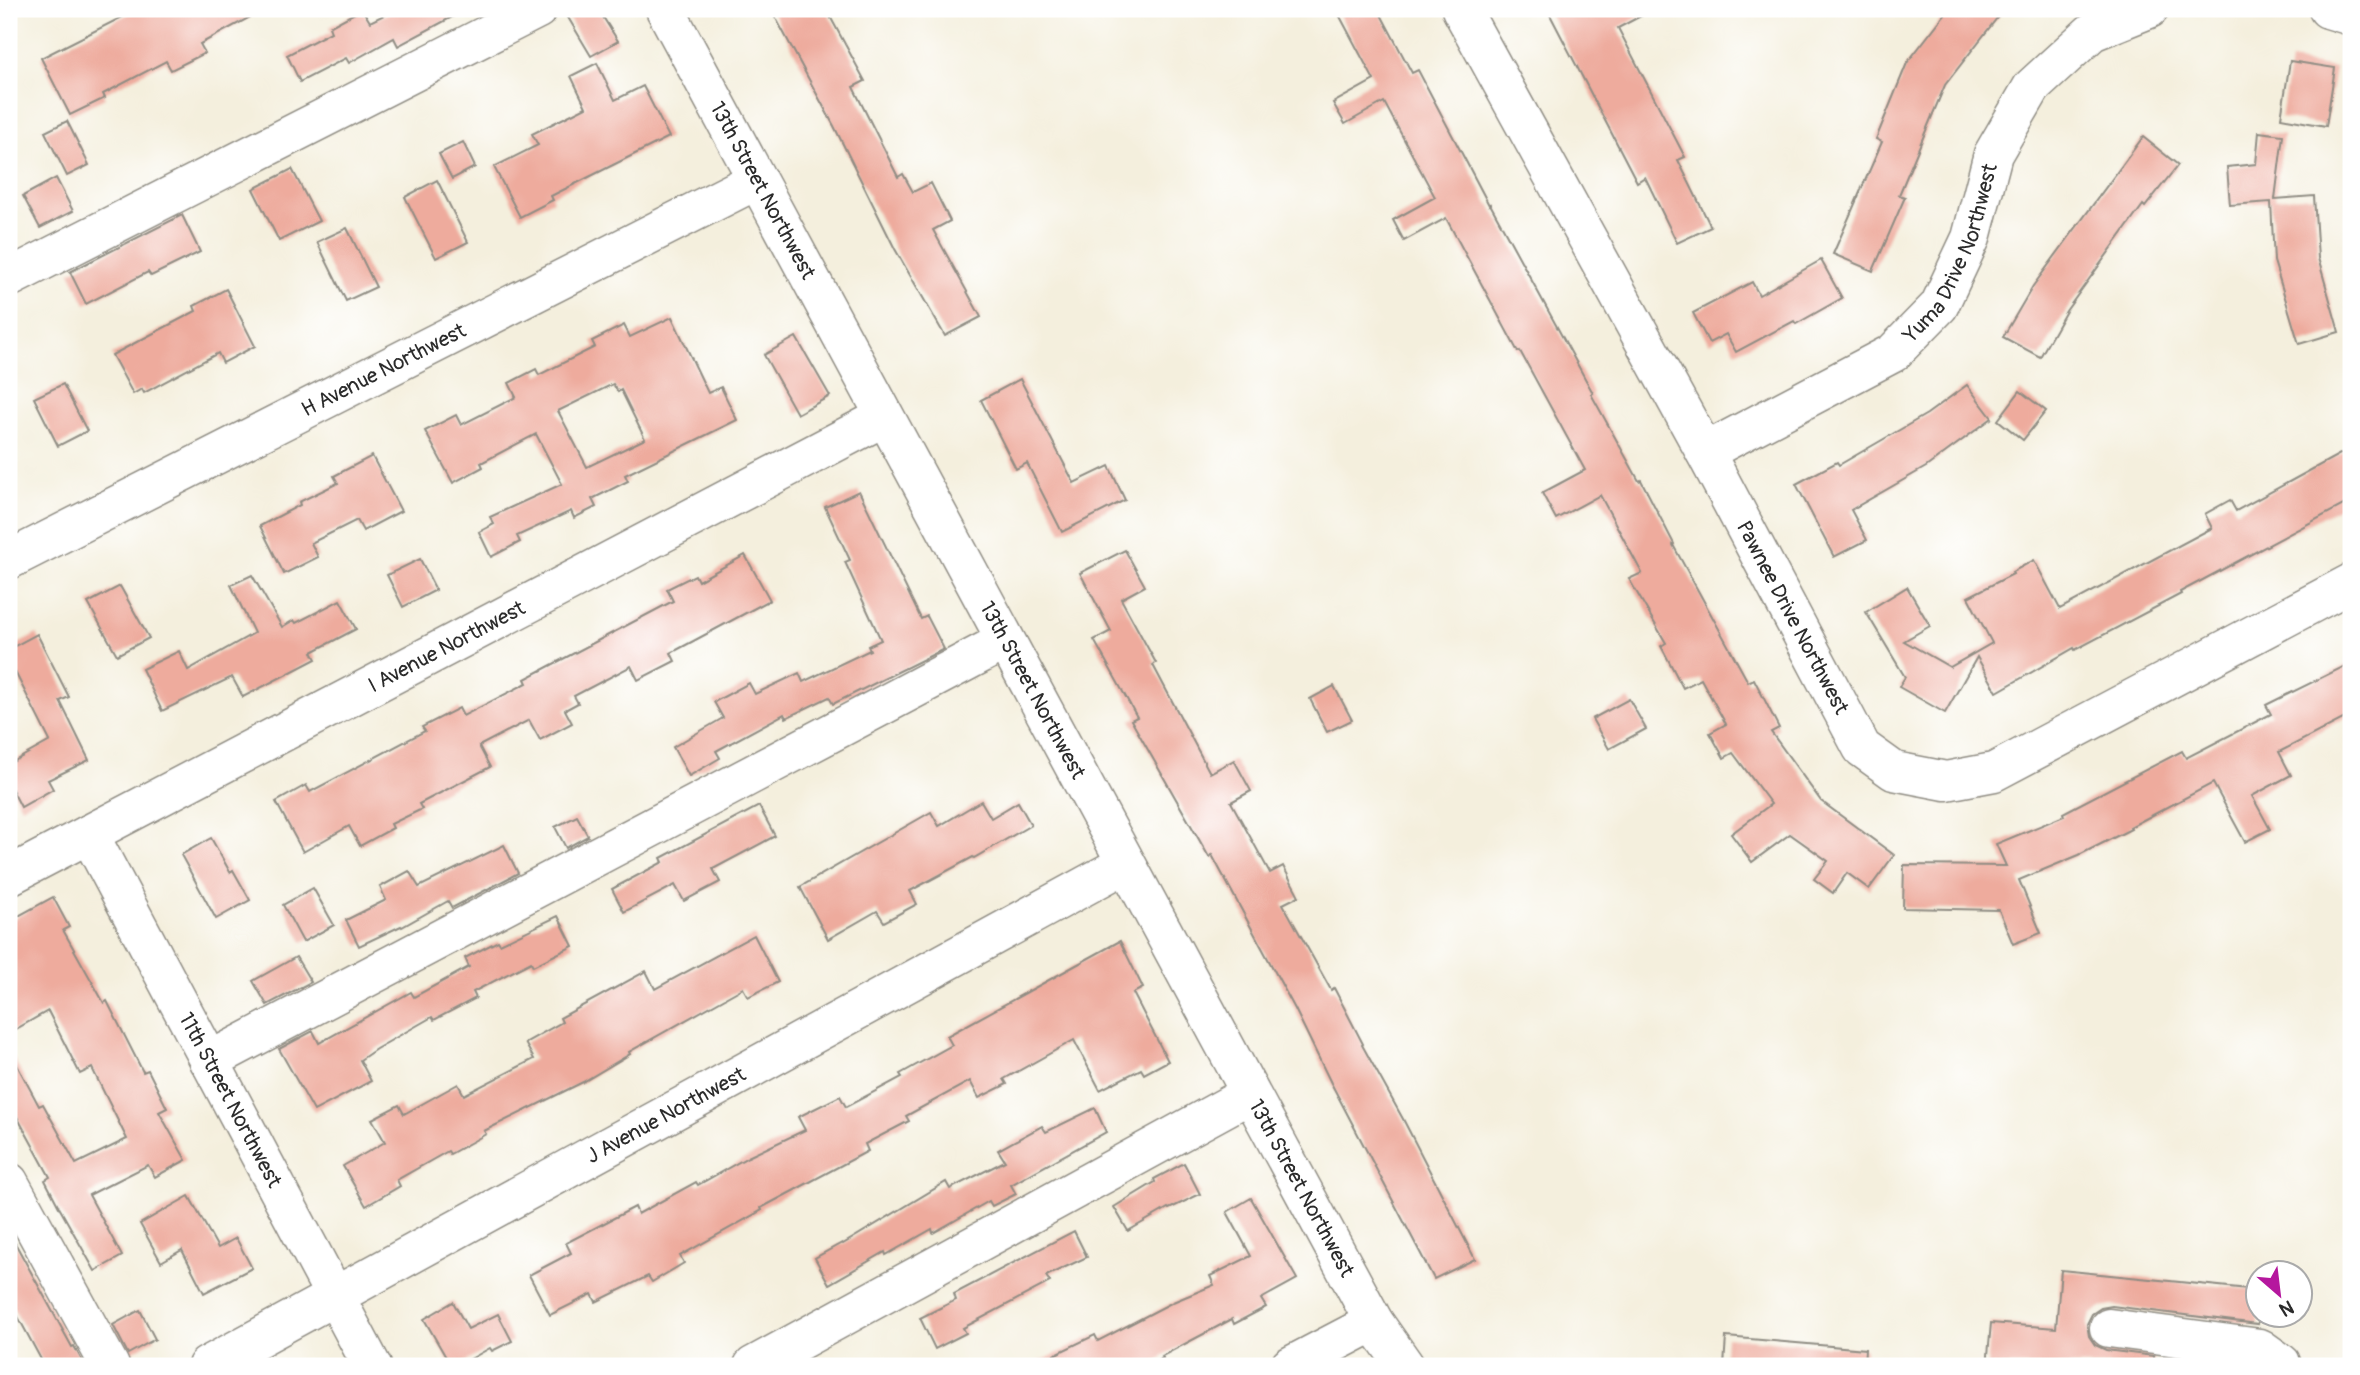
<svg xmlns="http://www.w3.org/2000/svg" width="2360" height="1375" viewBox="0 0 2360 1375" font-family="Pangolin,sans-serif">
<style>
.building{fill:#eeab9d;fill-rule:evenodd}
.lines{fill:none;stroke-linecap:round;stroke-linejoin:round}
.minor-casing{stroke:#908d84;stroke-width:41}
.minor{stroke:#fff;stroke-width:38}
.labels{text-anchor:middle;stroke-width:7;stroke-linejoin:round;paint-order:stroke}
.street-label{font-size:21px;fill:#2b2b2b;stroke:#fff}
</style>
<rect width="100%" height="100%" fill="#fff"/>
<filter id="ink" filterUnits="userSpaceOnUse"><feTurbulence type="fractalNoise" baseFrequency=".0143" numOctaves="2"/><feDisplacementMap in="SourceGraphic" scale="14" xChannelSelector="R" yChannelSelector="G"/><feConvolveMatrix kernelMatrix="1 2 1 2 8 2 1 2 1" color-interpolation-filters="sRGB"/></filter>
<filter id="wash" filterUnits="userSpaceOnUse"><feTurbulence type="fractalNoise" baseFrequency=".00686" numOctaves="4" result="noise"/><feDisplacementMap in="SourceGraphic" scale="28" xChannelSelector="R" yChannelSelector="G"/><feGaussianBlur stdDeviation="1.57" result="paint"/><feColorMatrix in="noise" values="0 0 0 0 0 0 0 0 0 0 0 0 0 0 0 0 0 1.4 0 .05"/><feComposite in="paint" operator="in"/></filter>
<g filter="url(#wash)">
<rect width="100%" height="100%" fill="#f4efdd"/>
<g id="blocks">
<g class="building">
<polygon points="138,9 265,9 200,44 205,53 171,70 166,61 103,94 105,98 70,115 41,58"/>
<polygon points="362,9 370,22 396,9 467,9 398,46 394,38 349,63 346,58 300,82 287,55 331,32 329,27"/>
<polygon points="563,9 598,9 618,41 591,56"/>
<polygon points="771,9 826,9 865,81 853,87 898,177 903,174 913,192 931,183 950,221 933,230 981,317 945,336 895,249 834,126"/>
<polygon points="1336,9 1378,9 1412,73 1418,70 1489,205 1490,204 1593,393 1591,394 1639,481 1641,480 1674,544 1673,545 1748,682 1754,679 1779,728 1771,732 1821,801 1894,855 1869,889 1847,873 1833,893 1814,879 1828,861 1790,834 1752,862 1731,834 1771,804 1733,753 1724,758 1710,733 1726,724 1701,679 1683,688 1661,646 1666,643 1629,579 1642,573 1600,495 1556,519 1542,493 1585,470 1520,351 1518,352 1446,218 1404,241 1393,220 1435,197 1384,102 1345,124 1333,103 1374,80"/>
<polygon points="1547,9 1654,9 1618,28 1685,157 1678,160 1711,227 1677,243 1645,177 1637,182"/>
<polygon points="1949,9 2004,9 1945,85 1899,195 1905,197 1873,271 1833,254 1882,142 1876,139 1907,63"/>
<polygon points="2290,61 2335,68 2326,126 2281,118"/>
<polygon points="597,63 615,100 643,86 669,137 551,196 553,200 520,217 494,167 538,145 532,134 586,107 571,76"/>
<polygon points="67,121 89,165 67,176 45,132"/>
<polygon points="2259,132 2283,135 2275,199 2314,196 2318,258 2339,332 2299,344 2274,261 2271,202 2230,205 2227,167 2256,164"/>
<polygon points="2143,137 2178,165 2145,207 2143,205 2066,311 2040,357 2003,337 2033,286"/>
<polygon points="463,142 475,167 452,179 439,154"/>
<polygon points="292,169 319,221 279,241 253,189"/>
<polygon points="56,178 73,211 40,228 23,196"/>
<polygon points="437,180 468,242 436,258 405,197"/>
<polygon points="182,215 200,252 151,276 148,272 86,304 70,272"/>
<polygon points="347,228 376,287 346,301 317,242"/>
<polygon points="1821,260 1842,298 1796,324 1794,321 1736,352 1726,334 1709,343 1693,313 1752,282 1759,295"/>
<polygon points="226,289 255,346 223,363 218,353 144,393 142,389 133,394 112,355 196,311 194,306"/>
<path d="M672,317L708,393L721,387L737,420L625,475L628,481L592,499L596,507L574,518L571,511L517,536L520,542L491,557L479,532L494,524L490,517L562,484L536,434L481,463L483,467L453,483L425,431L456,415L461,425L516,397L509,383L536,369L539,375L595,347L592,341L624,325L630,337ZM613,384L618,392L621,390L645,439L587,467L558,411Z"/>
<polygon points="796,337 830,396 797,414 764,355"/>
<polygon points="1020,379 1074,483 1109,466 1125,500 1062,532 1027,463 1016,469 981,400"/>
<polygon points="63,384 87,431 58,446 34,398"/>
<polygon points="1967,385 1992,418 1926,467 1851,510 1867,540 1834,557 1796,484 1837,462 1839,465 1927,414"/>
<polygon points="2020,391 2046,411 2023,440 1998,420"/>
<polygon points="2351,448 2351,501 2180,592 2181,594 2075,650 2074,648 1997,692 1977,657 1945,713 1899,687 1905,677 1866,612 1907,587 1930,626 1904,641 1950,667 1992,643 1968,597 2013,574 2012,572 2034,560 2060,609 2212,528 2205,514 2230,500 2236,511"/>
<polygon points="372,456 401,511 363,531 357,520 311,543 318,557 284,574 260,526 300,505 299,502 338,483 334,476"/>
<polygon points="859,491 921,619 927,616 944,649 833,704 829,697 786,718 784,714 716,751 720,758 689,776 673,747 723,718 714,702 749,683 755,694 799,673 803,682 870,650 868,646 881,640 845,562 850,560 825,507"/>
<polygon points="1125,550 1145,586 1121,599 1156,663 1153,665 1210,773 1234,760 1251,791 1231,802 1270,873 1283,866 1299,896 1283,904 1331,990 1334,988 1363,1044 1362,1045 1403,1119 1475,1259 1434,1279 1331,1083 1295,1009 1212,855 1209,857 1131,720 1137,717 1094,640 1111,631 1080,573"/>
<polygon points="745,555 770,600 671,653 675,661 638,680 631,666 574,696 578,703 565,710 572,723 540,740 529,720 479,746 490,767 419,804 422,809 391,824 393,828 360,846 349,826 303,852 276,802 306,785 310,792 425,731 422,727 459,708 463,716 527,683 525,679 673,601 667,589 695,575 698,581"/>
<polygon points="420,559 436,590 403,607 387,575"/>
<polygon points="252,575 282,627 294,620 296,623 340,600 356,629 312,652 316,659 243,697 232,677 162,711 142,669 179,651 188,670 254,633 231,585"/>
<polygon points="120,586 149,638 117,655 88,603"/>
<polygon points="37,634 69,697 60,701 89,760 48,780 53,789 21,807 9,784 9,764 50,741 9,660 9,649"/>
<polygon points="2351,663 2351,715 2279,752 2291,775 2252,796 2270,829 2245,842 2213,783 2130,827 2131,829 2079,855 2019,880 2041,933 2013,944 1999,910 1903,908 1904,865 2006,866 1996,844 2064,816 2063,813 2182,751 2186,758 2271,714 2266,705"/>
<polygon points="1334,686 1352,720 1327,732 1310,699"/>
<polygon points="1629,699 1646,729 1609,749 1592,719"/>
<polygon points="981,801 991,818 1018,802 1031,825 974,858 973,857 910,891 917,904 884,922 877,911 828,939 800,887 931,812 939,826"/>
<polygon points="759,806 775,836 713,869 720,882 684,901 675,885 624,912 612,889 663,862 661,858"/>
<polygon points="577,816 588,836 566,848 555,827"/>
<polygon points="211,838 230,872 233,870 250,900 216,919 181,855"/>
<polygon points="504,845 518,873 452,908 448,901 402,927 401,926 359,946 346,920 386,900 380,887 409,871 419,887"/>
<polygon points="313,888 334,925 303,942 283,905"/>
<polygon points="53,897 69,927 63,930 104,1003 107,1001 143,1072 148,1070 167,1108 159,1112 186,1160 155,1177 148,1165 89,1195 122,1256 95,1271 60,1209 45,1180 50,1177 9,1102 9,1050 39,1106 43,1104 76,1164 127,1139 92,1068 80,1074 48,1011 9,1033 9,921"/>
<polygon points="558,916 573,946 533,966 531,962 473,992 476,998 434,1020 432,1017 376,1049 360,1060 371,1081 314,1111 279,1049 313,1031 319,1043 411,992 414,997 469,967 465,958 498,941 500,944"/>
<polygon points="754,935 778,982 748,997 743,988 629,1052 630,1054 583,1082 484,1131 486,1134 450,1154 448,1151 397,1180 400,1186 366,1206 343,1166 385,1142 372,1119 399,1105 404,1114 458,1084 464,1095 534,1059 525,1043 562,1022 560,1018 646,971 655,989"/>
<polygon points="1120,941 1143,988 1133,993 1168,1061 1144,1074 1141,1069 1100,1090 1074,1040 1004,1079 1007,1084 979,1098 970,1081 906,1116 909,1121 865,1144 868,1151 761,1208 762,1210 680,1256 684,1263 652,1282 648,1276 596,1302 592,1294 550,1315 529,1275 571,1253 566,1243 635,1207 638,1214 696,1182 698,1185 748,1157 805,1130 798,1117 840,1096 846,1107 902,1077 900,1074 952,1045 947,1036"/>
<polygon points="296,957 311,982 267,1005 253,981"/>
<polygon points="1095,1108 1106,1132 1011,1185 1016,1194 992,1206 989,1201 933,1233 932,1229 886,1255 885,1252 829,1284 815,1258 842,1243 843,1244 946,1182 950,1189 1005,1161 998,1150 1042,1126 1046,1132"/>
<polygon points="1184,1163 1200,1194 1169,1209 1168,1208 1128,1231 1114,1207 1155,1182 1154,1179"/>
<polygon points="189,1196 218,1248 236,1238 252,1268 204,1293 182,1250 161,1262 140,1224"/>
<polygon points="1251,1198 1297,1279 1261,1299 1266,1307 1234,1324 1232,1319 1162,1356 1163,1358 1148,1366 1031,1366 1095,1335 1098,1341 1173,1302 1214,1285 1210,1276 1251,1256 1227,1212"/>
<polygon points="1074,1231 1087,1257 1046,1276 1050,1282 963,1328 966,1333 935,1349 920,1318 956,1300 954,1294"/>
<polygon points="9,1232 72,1347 74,1346 85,1366 37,1366 43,1363 9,1300"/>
<polygon points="2061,1270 2258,1290 2258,1324 2112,1306 2101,1308 2092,1314 2087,1324 2089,1336 2095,1345 2106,1350 2154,1356 2153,1366 1987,1366 1991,1323 2056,1328"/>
<polygon points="453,1302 468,1329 498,1314 512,1341 492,1351 490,1348 458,1366 451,1366 424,1319"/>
<polygon points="140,1310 155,1339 128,1354 113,1325"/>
<polygon points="1726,1337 1865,1349 1864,1366 1724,1366"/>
</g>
</g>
</g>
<g filter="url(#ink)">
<use href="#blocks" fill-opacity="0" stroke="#908d84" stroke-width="2"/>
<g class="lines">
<g class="minor-casing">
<g id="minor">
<path id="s1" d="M665,9L1374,1322L1405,1366"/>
<path id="s2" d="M1461,9L1705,452L1862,748L1894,771L1946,781L1994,772L2351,583"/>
<polyline points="2328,9 2351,16"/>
<polyline points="9,278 538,9"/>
<path id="s3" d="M1705,452L1893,353L1939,306L1971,238L1993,154L2032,87L2092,32L2149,9"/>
<path id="s4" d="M9,560L757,180"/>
<path id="s5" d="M89,834L372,1366"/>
<path id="s6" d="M9,876L884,417"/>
<polyline points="209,1061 1005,641"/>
<polyline points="9,1182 110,1366"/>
<polyline points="2109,1328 2260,1348 2281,1363 2281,1366"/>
<path id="s7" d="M207,1366L1125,864"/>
<polyline points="753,1366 1250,1094"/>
<polyline points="1290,1366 1374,1322"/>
</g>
</g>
<use href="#minor" class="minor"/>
</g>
</g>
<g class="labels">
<g class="street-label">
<text dy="7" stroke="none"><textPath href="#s1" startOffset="206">13th Street Northwest</textPath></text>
<text dy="7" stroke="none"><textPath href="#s3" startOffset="331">Yuma Drive Northwest</textPath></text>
<text dy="7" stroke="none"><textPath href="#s4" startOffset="420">H Avenue Northwest</textPath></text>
<text dy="7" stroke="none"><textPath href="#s2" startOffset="693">Pawnee Drive Northwest</textPath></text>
<text dy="7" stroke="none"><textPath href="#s6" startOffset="494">I Avenue Northwest</textPath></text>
<text dy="7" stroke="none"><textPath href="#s1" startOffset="774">13th Street Northwest</textPath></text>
<text dy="7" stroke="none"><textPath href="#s5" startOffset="301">11th Street Northwest</textPath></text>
<text dy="7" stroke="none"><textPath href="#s7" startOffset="523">J Avenue Northwest</textPath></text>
<text dy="7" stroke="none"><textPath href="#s1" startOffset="1340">13th Street Northwest</textPath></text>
</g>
</g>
<rect width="2360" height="1375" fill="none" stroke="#fff" stroke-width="35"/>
<g transform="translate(2279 1294) rotate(152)"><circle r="33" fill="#ffffff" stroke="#aaaaaa" stroke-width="2"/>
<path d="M0-5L12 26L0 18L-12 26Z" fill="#b5179e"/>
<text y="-10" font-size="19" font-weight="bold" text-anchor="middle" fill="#2b2b2b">N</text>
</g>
</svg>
